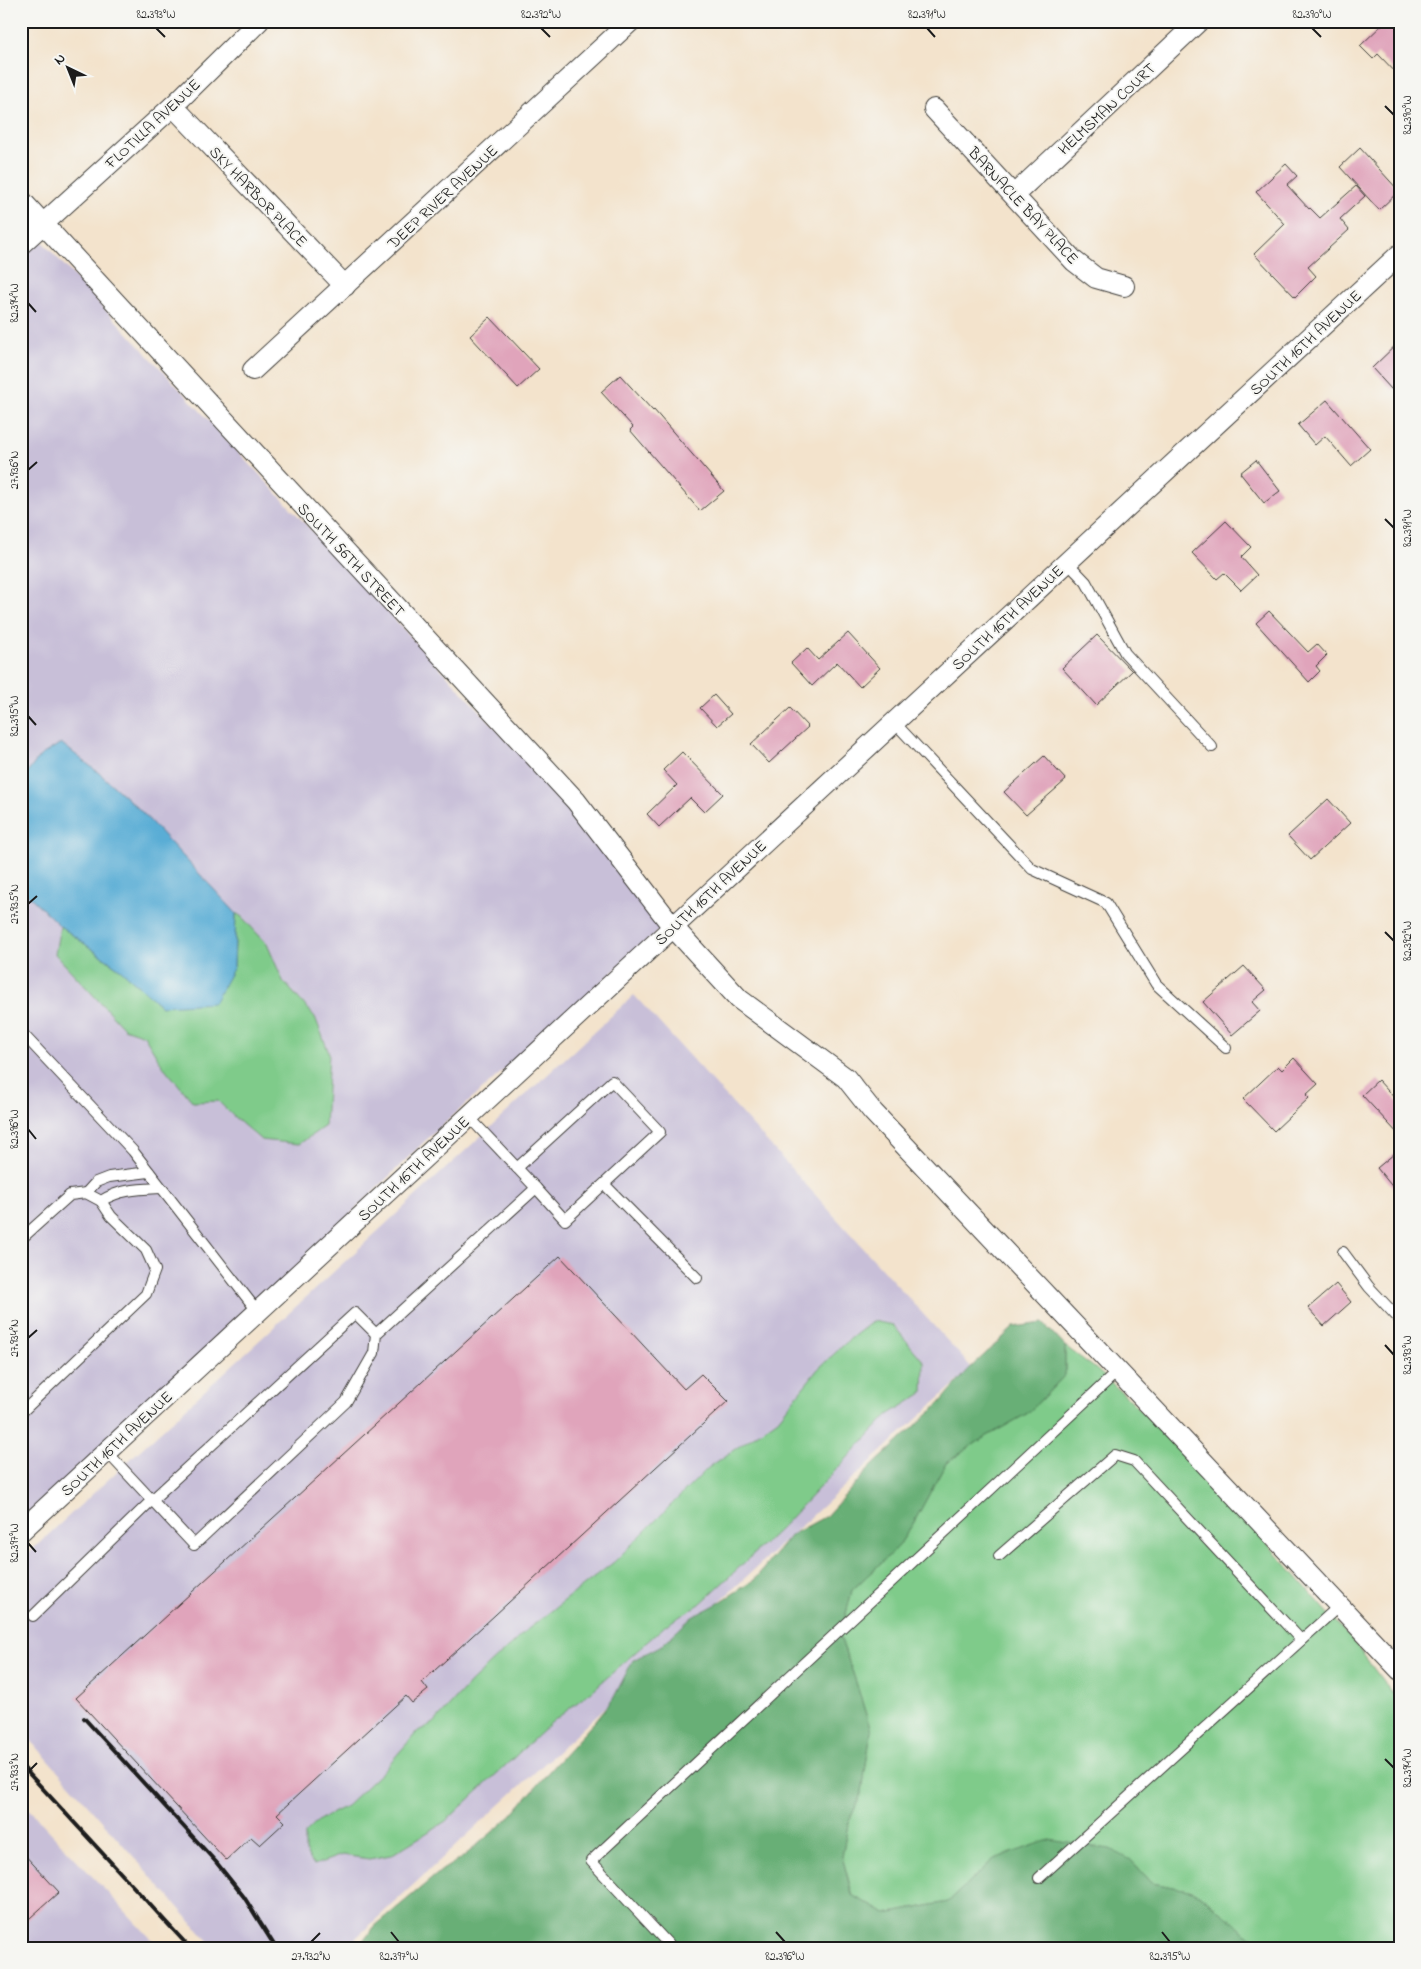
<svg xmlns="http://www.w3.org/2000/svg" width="1421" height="1969" viewBox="0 0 1421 1969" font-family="'Indie Flower',sans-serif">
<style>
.industrial{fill:#c8bfd8}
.green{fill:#7fcb8a;stroke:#4e7453}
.forest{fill:#67af76;stroke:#426649}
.water{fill:#5aadd5;stroke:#3b6478}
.building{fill:#e0a4bb}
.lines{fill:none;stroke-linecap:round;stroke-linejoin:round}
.service-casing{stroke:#3c3a36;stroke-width:12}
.minor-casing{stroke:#3c3a36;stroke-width:22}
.service{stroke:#fff;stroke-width:10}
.minor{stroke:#fff;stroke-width:20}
.rail{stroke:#1c1c1c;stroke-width:4}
.ticks{fill:none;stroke:#1c1c1c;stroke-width:2}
.labels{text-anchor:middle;stroke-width:4;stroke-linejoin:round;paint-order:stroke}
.street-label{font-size:16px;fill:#1c1c1c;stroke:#f6f6f2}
.neatline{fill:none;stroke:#1c1c1c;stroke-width:2}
.ticks-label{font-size:12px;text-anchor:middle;fill:#1c1c1c}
</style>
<rect width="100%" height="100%" fill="#f6f6f2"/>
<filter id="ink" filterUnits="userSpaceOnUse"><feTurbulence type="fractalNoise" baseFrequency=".02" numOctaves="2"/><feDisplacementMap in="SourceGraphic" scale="10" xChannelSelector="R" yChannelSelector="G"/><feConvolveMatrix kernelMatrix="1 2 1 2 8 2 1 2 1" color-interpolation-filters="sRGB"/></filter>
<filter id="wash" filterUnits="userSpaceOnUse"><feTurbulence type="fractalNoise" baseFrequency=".0096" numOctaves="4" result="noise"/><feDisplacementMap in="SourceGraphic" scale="20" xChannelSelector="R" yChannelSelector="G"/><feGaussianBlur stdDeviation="1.12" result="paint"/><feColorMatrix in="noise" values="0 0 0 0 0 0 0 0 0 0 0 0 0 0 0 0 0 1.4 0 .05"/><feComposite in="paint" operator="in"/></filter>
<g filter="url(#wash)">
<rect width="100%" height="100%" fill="#f3e3cc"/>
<g class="industrial">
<polygon points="21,219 566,803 662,928 425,1141 281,1282 21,1522"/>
<polygon points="634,995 972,1368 345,1948 214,1948 21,1729 21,1560"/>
<polygon points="21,1801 160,1948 21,1948"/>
</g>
<g class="green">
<polygon points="236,913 242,917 267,944 283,981 315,1017 329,1053 325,1126 299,1144 261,1140 233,1116 218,1101 193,1102 162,1065 144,1035 124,1028 55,954 60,926 121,970 161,1006 234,967"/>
<polygon points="873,1321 893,1325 924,1362 923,1393 888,1415 779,1530 700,1604 666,1625 592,1691 552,1722 446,1821 391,1855 369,1859 342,1855 314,1865 305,1851 305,1834 319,1820 346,1806 381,1773 418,1731 434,1723 471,1682 528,1629 614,1562 708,1468 778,1419 818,1369 850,1339"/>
<polygon points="1065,1346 1096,1369 1136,1405 1254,1528 1357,1646 1394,1696 1400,1701 1400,1948 1278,1948 1246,1934 1217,1908 1193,1891 1152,1883 1131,1860 994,1859 948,1902 886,1914 853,1896 842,1856 848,1824 862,1792 871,1731 855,1679 840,1637 852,1590 898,1547 914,1522 946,1463 982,1439 1028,1413 1065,1375"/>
</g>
<polygon class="forest" points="1043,1323 1065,1346 1065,1375 1028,1413 982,1439 946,1463 914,1522 898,1547 852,1590 840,1637 855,1679 871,1731 862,1792 848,1824 842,1856 852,1895 886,1914 948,1902 994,1859 1049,1840 1110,1849 1131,1860 1152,1883 1193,1891 1217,1908 1246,1934 1278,1948 358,1948 375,1926 442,1870 463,1857 511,1816 550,1770 596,1720 613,1699 633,1660 662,1645 692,1617 717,1604 754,1580 791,1535 826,1516 870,1468 941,1402 968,1370 1014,1327"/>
<polygon class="water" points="61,743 99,773 139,809 236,913 234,967 214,1003 161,1006 121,970 60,926 21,888 21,781 40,756"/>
<g id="blocks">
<g class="building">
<polygon points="1386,21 1400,21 1400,77 1378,54 1373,59 1360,46"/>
<polygon points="1360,148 1399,191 1379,210 1340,167"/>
<polygon points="1286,164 1297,176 1287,185 1309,209 1310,208 1320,218 1356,186 1365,196 1340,219 1349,230 1308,267 1316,276 1295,297 1254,254 1285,224 1256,192"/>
<polygon points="490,317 539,369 518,388 470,336"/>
<polygon points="1400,341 1400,382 1392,390 1372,368"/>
<polygon points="620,375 653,411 654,410 724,491 700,511 630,430 633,427 601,392"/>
<polygon points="1327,400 1370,449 1351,466 1325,436 1315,445 1298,425"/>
<polygon points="1256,460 1280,491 1264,503 1240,473"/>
<polygon points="1226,521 1251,547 1241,557 1257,575 1241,590 1224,573 1217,579 1192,553"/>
<polygon points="1269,611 1308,652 1317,644 1327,655 1316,666 1320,671 1309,682 1256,623"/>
<polygon points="848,633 880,668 860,687 837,662 812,686 791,663 807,648 818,660"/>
<polygon points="1097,635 1132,671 1096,705 1062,668"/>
<polygon points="714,695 731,714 717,726 700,708"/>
<polygon points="790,708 808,727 769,763 751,744"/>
<polygon points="682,752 723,794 704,812 690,798 659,827 647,814 677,785 663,770"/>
<polygon points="1044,756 1066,780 1026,815 1004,792"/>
<polygon points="1328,799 1350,823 1310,860 1288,836"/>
<polygon points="1244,966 1266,990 1252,1002 1260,1011 1232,1035 1203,1002"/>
<polygon points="1294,1058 1318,1084 1306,1095 1309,1098 1274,1131 1243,1099 1278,1066 1282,1070"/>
<polygon points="1378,1080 1400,1104 1400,1136 1362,1095"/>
<polygon points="1400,1149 1400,1196 1377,1168"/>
<polygon points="560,1256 684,1389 701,1374 728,1401 422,1682 428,1690 412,1703 406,1696 277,1814 285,1822 260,1845 251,1837 226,1860 76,1698"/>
<polygon points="1336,1284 1351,1302 1324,1326 1308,1308"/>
<polygon points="21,1851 59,1892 21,1926"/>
</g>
</g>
</g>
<g filter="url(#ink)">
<use href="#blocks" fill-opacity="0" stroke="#3c3a36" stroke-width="1"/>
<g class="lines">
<g class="service-casing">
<g id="service">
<polyline points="1067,562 1086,582 1125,653 1212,747"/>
<polyline points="894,722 1032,869 1106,903 1156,984 1226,1048"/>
<polyline points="21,1032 133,1151 258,1312"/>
<polyline points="517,1168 612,1081 660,1132 565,1220 536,1188"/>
<path d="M149,1172L109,1177L96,1182L86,1193L101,1201C120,1189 140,1189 161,1188"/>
<polyline points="605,1185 697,1278"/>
<polyline points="21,1239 70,1195 86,1193"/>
<polyline points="1343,1252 1369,1287 1400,1320"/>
<polyline points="21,1413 146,1294 155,1270 146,1250 111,1216 101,1201"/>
<polyline points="107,1452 194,1545 346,1402 374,1353 376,1334 536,1188 468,1116"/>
<polyline points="999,1556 1115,1455 1134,1461 1301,1640"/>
<polyline points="33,1616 152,1500 355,1313 376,1334"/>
<polyline points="1039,1878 1339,1606"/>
<polyline points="672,1948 591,1861 1118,1371"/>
</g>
</g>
<g class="minor-casing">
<g id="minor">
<polyline points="173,106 345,286"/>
<polyline points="934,109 1074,261 1096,278 1124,286"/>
<polyline points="1014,195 1199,21"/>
<polyline points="21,200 576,801 673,927 739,999 846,1078 873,1112 1400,1670"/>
<polyline points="21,244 173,106 259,21"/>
<polyline points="253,370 631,21"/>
<polyline points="21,1531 1400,254"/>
</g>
</g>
<use href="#service" class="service"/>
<use href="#minor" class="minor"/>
<g class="rail">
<polyline points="84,1718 216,1862 244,1897 276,1948"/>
<polyline points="21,1765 190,1948"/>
</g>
</g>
</g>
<path class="ticks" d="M156,28L165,37M541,28L550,37M927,28L935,37M1312,28L1321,37M1385,106L1394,115M28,303L36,312M28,470L37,462M1385,519L1394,528M28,716L36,725M28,904L37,896M1385,932L1394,941M28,1129L36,1139M28,1338L37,1330M1385,1345L1394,1355M28,1543L36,1552M1385,1759L1394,1768M28,1772L37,1763M391,1932L399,1942M776,1932L785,1942M1162,1932L1170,1942M311,1942L320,1933"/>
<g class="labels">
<g class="street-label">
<text transform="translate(1106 108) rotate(-43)" y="6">HELMSMAN COURT</text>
<text transform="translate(152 123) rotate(-43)" y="6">FLOTILLA AVENUE</text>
<text transform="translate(259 196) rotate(46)" y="6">SKY HARBOR PLACE</text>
<text transform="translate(442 196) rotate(-43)" y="6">DEEP RIVER AVENUE</text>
<text transform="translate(1024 205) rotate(47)" y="6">BARNACLE BAY PLACE</text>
<text transform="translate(1305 342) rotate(-43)" y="6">SOUTH 16TH AVENUE</text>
<text transform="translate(352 559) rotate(47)" y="6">SOUTH 56TH STREET</text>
<text transform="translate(1007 617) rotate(-43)" y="6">SOUTH 16TH AVENUE</text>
<text transform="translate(710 892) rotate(-43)" y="6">SOUTH 16TH AVENUE</text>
<text transform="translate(413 1168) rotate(-43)" y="6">SOUTH 16TH AVENUE</text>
<text transform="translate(116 1443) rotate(-43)" y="6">SOUTH 16TH AVENUE</text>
</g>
</g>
<rect width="1421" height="1969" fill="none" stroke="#f6f6f2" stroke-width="55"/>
<g transform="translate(68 68) rotate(317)" stroke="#f6f6f2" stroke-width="4" paint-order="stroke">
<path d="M0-4L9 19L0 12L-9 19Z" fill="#1c1c1c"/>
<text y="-8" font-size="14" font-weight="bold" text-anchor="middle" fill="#1c1c1c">N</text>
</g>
<rect x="28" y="28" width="1366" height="1914" class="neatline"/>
<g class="ticks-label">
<text x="156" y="18">82.393°W</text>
<text x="541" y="18">82.392°W</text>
<text x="927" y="18">82.391°W</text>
<text x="1312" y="18">82.390°W</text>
<text transform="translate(1407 115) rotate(-90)" y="4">82.390°W</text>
<text transform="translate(14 303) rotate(-90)" y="4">82.394°W</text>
<text transform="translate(14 470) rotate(-90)" y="4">27.936°N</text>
<text transform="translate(1407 528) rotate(-90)" y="4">82.391°W</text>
<text transform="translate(14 716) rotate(-90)" y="4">82.395°W</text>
<text transform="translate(14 904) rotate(-90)" y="4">27.935°N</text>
<text transform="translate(1407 941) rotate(-90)" y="4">82.392°W</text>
<text transform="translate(14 1129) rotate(-90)" y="4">82.396°W</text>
<text transform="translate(14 1338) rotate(-90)" y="4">27.934°N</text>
<text transform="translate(1407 1355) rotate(-90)" y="4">82.393°W</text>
<text transform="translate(14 1543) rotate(-90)" y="4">82.397°W</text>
<text transform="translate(1407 1768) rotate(-90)" y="4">82.394°W</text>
<text transform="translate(14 1772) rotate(-90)" y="4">27.933°N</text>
<text x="311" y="1960">27.932°N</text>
<text x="399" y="1960">82.397°W</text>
<text x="785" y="1960">82.396°W</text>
<text x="1170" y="1960">82.395°W</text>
</g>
</svg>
